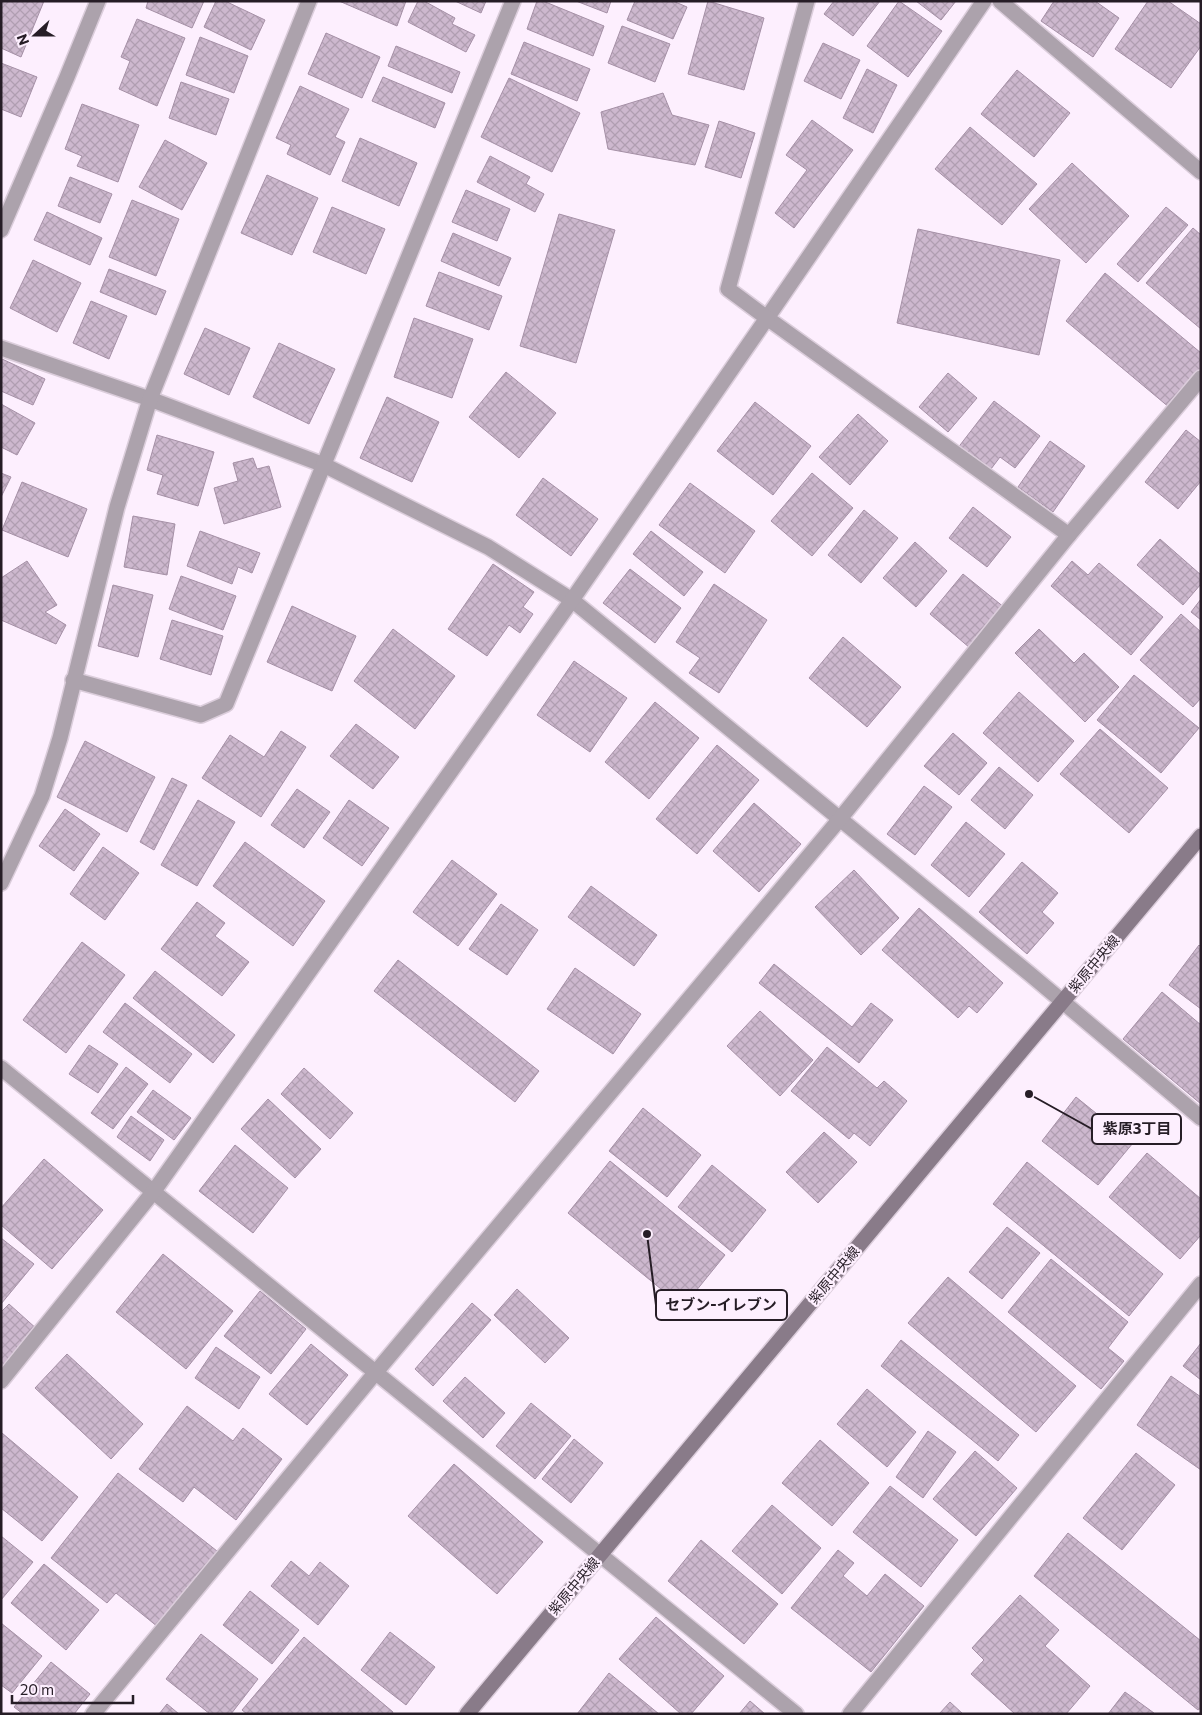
<svg xmlns="http://www.w3.org/2000/svg" width="1202" height="1715" viewBox="0 0 1202 1715" font-family="Commissioner,'Noto Sans JP',sans-serif">
<style>
.building{fill:url(#building-cross-hatch);stroke:#a590a6}
.lines{fill:none;stroke-linecap:round;stroke-linejoin:round}
.street-casing{stroke:#dbcddb;stroke-width:18}
.secondary-casing{stroke:#dbcddb;stroke-width:18}
.street{stroke:#aca2ac;stroke-width:15}
.secondary{stroke:#897b89;stroke-width:15}
.labels{text-anchor:middle;stroke-width:4.5;stroke-linejoin:round;paint-order:stroke}
.street-label{font-size:14px;fill:#261d26;stroke:#fdeffe}
.leader{fill:none;stroke:#261d26;stroke-width:2}
.callout-dot{fill:#261d26;stroke:#fdeffe;stroke-width:2}
.callout{fill:#fdeffe;stroke:#261d26;stroke-width:2}
.callout-label{font-size:15px;text-anchor:middle;font-weight:bold;fill:#261d26}
</style>
<defs>
<pattern id="building-cross-hatch" width="8" height="8" patternUnits="userSpaceOnUse" patternTransform="scale(1.25)"><rect width="8" height="8" fill="#cdb8ce"/><path d="M0 0l8 8M0 8l8-8" fill="none" stroke="#b09eb1"/></pattern>
</defs>
<rect width="100%" height="100%" fill="#fdeffe"/>
<g class="building">
<polygon points="1,1 44,1 21,57 1,48"/>
<polygon points="148,1 204,1 192,28 146,8"/>
<polygon points="216,1 225,1 265,20 251,50 204,27"/>
<polygon points="339,1 406,1 397,26"/>
<polygon points="418,1 424,1 455,18 452,24 475,35 466,52 408,22"/>
<polygon points="455,1 486,1 481,13"/>
<polygon points="537,1 543,1 604,26 593,56 527,29"/>
<polygon points="576,1 611,1 607,13"/>
<polygon points="635,1 673,1 687,7 673,39 627,20"/>
<polygon points="708,1 764,18 744,90 688,74"/>
<polygon points="834,1 880,1 853,36 824,14"/>
<polygon points="899,1 942,31 908,77 867,46"/>
<polygon points="916,1 956,1 941,20"/>
<polygon points="1054,1 1095,1 1119,18 1093,57 1041,21"/>
<polygon points="1148,1 1168,1 1201,24 1201,46 1171,88 1115,49"/>
<polygon points="137,19 185,38 157,106 119,89 130,61 121,57"/>
<polygon points="622,26 670,44 655,82 608,63"/>
<polygon points="326,33 380,57 362,98 308,74"/>
<polygon points="200,37 248,56 234,93 186,75"/>
<polygon points="524,42 590,69 577,101 511,74"/>
<polygon points="823,43 860,60 841,99 804,81"/>
<polygon points="396,46 460,72 452,93 388,66"/>
<polygon points="1,63 37,77 21,117 1,109"/>
<polygon points="867,69 897,85 873,133 843,118"/>
<polygon points="1017,70 1070,113 1034,157 981,114"/>
<polygon points="383,77 445,103 435,128 372,101"/>
<polygon points="509,78 580,113 552,172 481,137"/>
<polygon points="181,82 229,99 216,135 169,118"/>
<polygon points="300,86 349,109 335,137 345,142 330,175 287,154 291,145 276,138"/>
<polygon points="663,93 672,115 709,125 695,165 608,149 601,112"/>
<polygon points="82,104 139,125 118,182 77,166 82,156 65,149"/>
<polygon points="812,120 853,150 794,228 775,213 807,170 786,155"/>
<polygon points="719,121 755,133 741,178 705,167"/>
<polygon points="970,127 1037,184 1002,225 935,169"/>
<polygon points="360,138 417,163 399,206 342,181"/>
<polygon points="165,140 207,163 182,210 139,187"/>
<polygon points="490,156 530,177 526,184 544,194 535,212 477,182"/>
<polygon points="1072,163 1129,216 1086,263 1029,209"/>
<polygon points="267,175 318,198 292,255 241,233"/>
<polygon points="70,177 112,194 100,223 58,206"/>
<polygon points="466,190 510,209 497,241 452,222"/>
<polygon points="132,200 179,219 156,276 109,257"/>
<polygon points="332,207 385,229 366,274 313,252"/>
<polygon points="1166,207 1188,225 1138,282 1117,264"/>
<polygon points="47,212 102,238 90,265 34,240"/>
<polygon points="559,214 615,230 576,363 520,346"/>
<polygon points="1193,228 1201,235 1201,329 1146,283"/>
<polygon points="918,229 1060,260 1039,355 897,323"/>
<polygon points="453,233 511,258 499,286 441,261"/>
<polygon points="33,260 81,283 57,332 10,308"/>
<polygon points="109,269 166,291 156,315 100,292"/>
<polygon points="439,272 502,296 489,330 426,306"/>
<polygon points="1105,273 1201,353 1201,370 1170,408 1066,321"/>
<polygon points="91,301 127,316 109,359 73,343"/>
<polygon points="414,318 473,339 452,398 394,377"/>
<polygon points="205,328 250,348 229,395 184,374"/>
<polygon points="279,343 335,369 309,424 253,397"/>
<polygon points="2,359 45,379 33,405 1,391"/>
<polygon points="506,372 556,413 519,458 469,417"/>
<polygon points="948,373 977,398 948,432 919,407"/>
<polygon points="387,397 439,422 412,482 360,458"/>
<polygon points="994,401 1040,436 1015,468 1000,457 988,473 957,449"/>
<polygon points="755,402 811,446 773,495 717,451"/>
<polygon points="1,404 35,423 17,455 1,447"/>
<polygon points="858,414 888,441 850,485 819,457"/>
<polygon points="1186,430 1201,442 1201,481 1178,509 1145,482"/>
<polygon points="157,435 214,452 198,506 157,494 163,475 147,470"/>
<polygon points="1050,441 1085,466 1053,512 1018,487"/>
<polygon points="253,458 257,469 269,466 281,507 224,524 214,488 238,481 233,463"/>
<polygon points="1,473 11,477 1,497"/>
<polygon points="812,473 853,508 812,556 771,521"/>
<polygon points="543,478 598,519 571,556 516,515"/>
<polygon points="22,482 87,509 68,557 2,530"/>
<polygon points="690,483 755,531 725,573 659,525"/>
<polygon points="973,507 1011,537 987,567 949,538"/>
<polygon points="864,510 898,538 861,583 828,555"/>
<polygon points="133,516 175,524 167,575 124,567"/>
<polygon points="200,531 260,553 252,573 238,567 232,584 187,566"/>
<polygon points="651,531 703,572 684,596 633,554"/>
<polygon points="1160,539 1201,575 1201,584 1183,605 1137,565"/>
<polygon points="915,542 947,571 916,607 883,578"/>
<polygon points="27,561 57,605 45,612 66,625 56,644 1,620 1,578"/>
<polygon points="1072,561 1088,575 1099,563 1163,617 1131,655 1051,586"/>
<polygon points="493,564 534,592 523,607 533,614 520,633 509,625 487,656 448,629"/>
<polygon points="630,569 681,608 655,643 603,603"/>
<polygon points="963,574 1005,608 970,648 930,614"/>
<polygon points="181,576 236,596 223,630 169,609"/>
<polygon points="714,584 767,620 719,693 689,673 700,658 676,642"/>
<polygon points="113,585 153,595 138,657 98,646"/>
<polygon points="1201,599 1201,620 1191,612"/>
<polygon points="292,606 356,636 332,691 267,662"/>
<polygon points="1181,614 1201,632 1201,698 1193,707 1140,660"/>
<polygon points="172,620 223,636 211,675 160,659"/>
<polygon points="393,629 455,676 415,729 354,681"/>
<polygon points="1039,629 1074,663 1084,653 1119,687 1085,722 1015,653"/>
<polygon points="843,637 901,687 867,727 809,678"/>
<polygon points="574,661 627,698 590,752 537,715"/>
<polygon points="1134,675 1199,728 1161,773 1097,720"/>
<polygon points="1019,692 1074,741 1038,782 983,733"/>
<polygon points="655,702 699,738 649,799 605,762"/>
<polygon points="356,724 399,757 373,789 330,756"/>
<polygon points="1100,729 1168,788 1129,833 1060,774"/>
<polygon points="281,731 306,747 261,817 202,778 230,735 264,757"/>
<polygon points="953,733 987,763 959,795 924,766"/>
<polygon points="85,741 155,777 127,832 57,797"/>
<polygon points="717,745 759,780 697,854 656,819"/>
<polygon points="999,767 1033,795 1005,829 971,800"/>
<polygon points="172,778 187,785 154,850 140,842"/>
<polygon points="924,786 952,807 915,855 887,834"/>
<polygon points="297,789 330,812 304,848 271,825"/>
<polygon points="198,800 235,822 197,886 161,865"/>
<polygon points="349,800 389,828 362,866 323,838"/>
<polygon points="754,803 801,844 759,892 713,851"/>
<polygon points="65,809 100,834 74,871 39,846"/>
<polygon points="966,822 1005,854 969,897 931,865"/>
<polygon points="245,842 325,901 293,946 213,886"/>
<polygon points="103,847 139,873 105,920 70,894"/>
<polygon points="452,860 497,894 458,946 413,912"/>
<polygon points="1022,862 1058,893 1042,912 1054,923 1027,954 979,912"/>
<polygon points="854,870 899,918 861,955 815,907"/>
<polygon points="591,886 657,935 634,966 568,917"/>
<polygon points="197,902 225,923 215,936 249,962 222,996 161,949"/>
<polygon points="501,904 538,930 507,975 469,949"/>
<polygon points="919,908 1003,983 977,1013 969,1006 958,1018 882,950"/>
<polygon points="82,942 125,975 66,1053 23,1020"/>
<polygon points="1199,945 1201,947 1201,1009 1169,985"/>
<polygon points="398,960 539,1071 515,1102 374,991"/>
<polygon points="774,964 852,1027 871,1003 893,1020 859,1063 759,983"/>
<polygon points="575,968 641,1014 613,1054 547,1009"/>
<polygon points="155,971 235,1035 213,1063 133,998"/>
<polygon points="1162,992 1201,1025 1201,1104 1123,1039"/>
<polygon points="125,1003 192,1054 170,1083 103,1032"/>
<polygon points="760,1011 813,1060 780,1096 727,1046"/>
<polygon points="89,1045 118,1064 98,1093 69,1074"/>
<polygon points="827,1047 877,1088 884,1081 907,1101 870,1146 854,1133 849,1139 791,1091"/>
<polygon points="126,1067 148,1084 113,1129 91,1113"/>
<polygon points="304,1068 353,1113 330,1139 281,1094"/>
<polygon points="153,1090 191,1118 174,1140 137,1112"/>
<polygon points="1076,1097 1133,1143 1098,1185 1042,1141"/>
<polygon points="268,1099 321,1149 295,1178 241,1129"/>
<polygon points="643,1108 701,1155 667,1197 609,1151"/>
<polygon points="131,1116 164,1140 150,1161 117,1137"/>
<polygon points="824,1132 857,1162 818,1203 786,1172"/>
<polygon points="235,1145 288,1188 253,1233 199,1191"/>
<polygon points="1147,1153 1201,1199 1201,1235 1180,1259 1109,1197"/>
<polygon points="44,1159 103,1210 52,1269 1,1225 1,1208"/>
<polygon points="610,1161 725,1255 683,1307 568,1213"/>
<polygon points="1027,1162 1163,1274 1129,1316 993,1204"/>
<polygon points="712,1165 766,1210 732,1252 678,1207"/>
<polygon points="1007,1227 1040,1253 1002,1299 969,1272"/>
<polygon points="1,1238 34,1264 1,1304"/>
<polygon points="163,1254 233,1311 186,1369 116,1312"/>
<polygon points="1051,1259 1128,1322 1108,1348 1124,1361 1101,1389 1008,1312"/>
<polygon points="948,1277 1076,1386 1036,1432 908,1323"/>
<polygon points="517,1289 569,1338 545,1363 494,1315"/>
<polygon points="260,1291 306,1329 271,1374 224,1336"/>
<polygon points="472,1303 491,1320 433,1386 415,1369"/>
<polygon points="9,1304 38,1330 1,1373 1,1312"/>
<polygon points="901,1340 1019,1435 998,1461 881,1366"/>
<polygon points="1201,1343 1201,1380 1183,1366"/>
<polygon points="311,1344 348,1375 307,1425 269,1394"/>
<polygon points="216,1347 260,1377 239,1409 195,1378"/>
<polygon points="67,1354 143,1424 111,1459 35,1388"/>
<polygon points="1171,1376 1201,1397 1201,1470 1137,1425"/>
<polygon points="465,1377 505,1413 483,1438 443,1401"/>
<polygon points="867,1389 916,1432 887,1467 837,1424"/>
<polygon points="531,1403 571,1436 535,1479 496,1446"/>
<polygon points="187,1406 233,1441 243,1428 282,1459 236,1520 194,1487 183,1502 139,1469"/>
<polygon points="928,1431 956,1452 923,1498 896,1477"/>
<polygon points="2,1433 78,1497 42,1541 1,1508"/>
<polygon points="574,1439 603,1463 571,1503 542,1479"/>
<polygon points="820,1440 869,1483 832,1526 782,1483"/>
<polygon points="975,1451 1017,1488 976,1536 933,1499"/>
<polygon points="1136,1453 1175,1485 1122,1550 1083,1518"/>
<polygon points="454,1464 543,1542 497,1594 408,1516"/>
<polygon points="118,1473 217,1551 158,1627 116,1593 107,1603 51,1558"/>
<polygon points="890,1486 958,1540 921,1587 853,1532"/>
<polygon points="772,1505 821,1548 782,1594 732,1551"/>
<polygon points="1068,1533 1201,1641 1201,1708 1198,1710 1034,1576"/>
<polygon points="1,1536 33,1562 1,1600"/>
<polygon points="701,1540 778,1604 744,1644 668,1581"/>
<polygon points="838,1550 854,1563 843,1576 867,1596 885,1574 924,1606 871,1672 791,1608"/>
<polygon points="291,1561 309,1576 320,1562 349,1586 318,1625 271,1586"/>
<polygon points="44,1564 99,1610 66,1650 11,1603"/>
<polygon points="250,1591 299,1630 272,1664 223,1625"/>
<polygon points="1020,1595 1059,1630 1045,1646 1090,1686 1066,1714 1015,1714 971,1674 984,1660 972,1648"/>
<polygon points="656,1617 724,1676 691,1714 681,1714 619,1659"/>
<polygon points="1,1623 42,1656 12,1693 1,1685"/>
<polygon points="390,1632 435,1667 406,1705 361,1670"/>
<polygon points="201,1634 258,1679 231,1714 210,1714 166,1679"/>
<polygon points="304,1637 393,1712 392,1714 247,1714 242,1710"/>
<polygon points="51,1662 90,1694 74,1714 23,1714 14,1707"/>
<polygon points="609,1673 659,1714 577,1714"/>
<polygon points="1125,1692 1154,1713 1153,1714 1108,1714"/>
<polygon points="750,1701 765,1714 739,1714"/>
<polygon points="950,1702 963,1714 939,1714"/>
<polygon points="167,1704 179,1714 159,1714"/>
</g>
<g class="lines">
<g class="street-casing">
<g id="street">
<polyline points="984,1 767,318 1069,535"/>
<polyline points="1000,1 1201,172"/>
<polyline points="1,230 67,77 98,1"/>
<polyline points="1,348 150,399 324,465 488,547 572,600 1031,975 1201,1118"/>
<polyline points="73,680 201,715 226,704 513,1"/>
<polyline points="1,883 42,796 60,738 117,507 150,399 309,1"/>
<polyline points="1,1068 796,1714"/>
<polyline points="1,1381 154,1191 572,600 767,318 728,289 807,1"/>
<polyline points="93,1714 376,1372 839,820 1069,535 1201,378"/>
<polyline points="850,1714 1201,1284"/>
</g>
</g>
<g class="secondary-casing">
<polyline id="secondary" points="467,1714 1201,836"/>
</g>
<use href="#street" class="street"/>
<use href="#secondary" class="secondary"/>
</g>
<g class="labels">
<g class="street-label">
<text transform="translate(1094 964) rotate(-50)" y="5">紫原中央線</text>
<text transform="translate(834 1275) rotate(-50)" y="5">紫原中央線</text>
<text transform="translate(574 1586) rotate(-50)" y="5">紫原中央線</text>
</g>
</g>
<path class="leader" d="M1029 1094L1092 1129M647 1234L656 1305"/>
<g class="callout-dot">
<circle cx="1029" cy="1094" r="5"/>
<circle cx="647" cy="1234" r="5"/>
</g>
<g class="callout">
<rect x="1092" y="1114" width="89" height="30" rx="5"/>
<rect x="656" y="1290" width="131" height="30" rx="5"/>
</g>
<g class="callout-label">
<text x="1137" y="1134">紫原3丁目</text>
<text x="721" y="1310">セブン-イレブン</text>
</g>
<rect width="1202" height="1715" fill="none" stroke="#261d26" stroke-width="5"/>
<g transform="translate(35 35) rotate(249)" stroke="#fdeffe" stroke-width="4" paint-order="stroke">
<path d="M0-4L9 19L0 12L-9 19Z" fill="#261d26"/>
<text y="-8" font-size="14" font-weight="bold" text-anchor="middle" fill="#261d26">N</text>
</g>
<path d="M12 1695v8h121v-8" fill="none" stroke="#261d26" stroke-width="2.5"/>
<text x="20" y="1695" font-size="15" fill="#261d26" stroke="#fdeffe" stroke-width="4" paint-order="stroke">20 m</text>
</svg>
